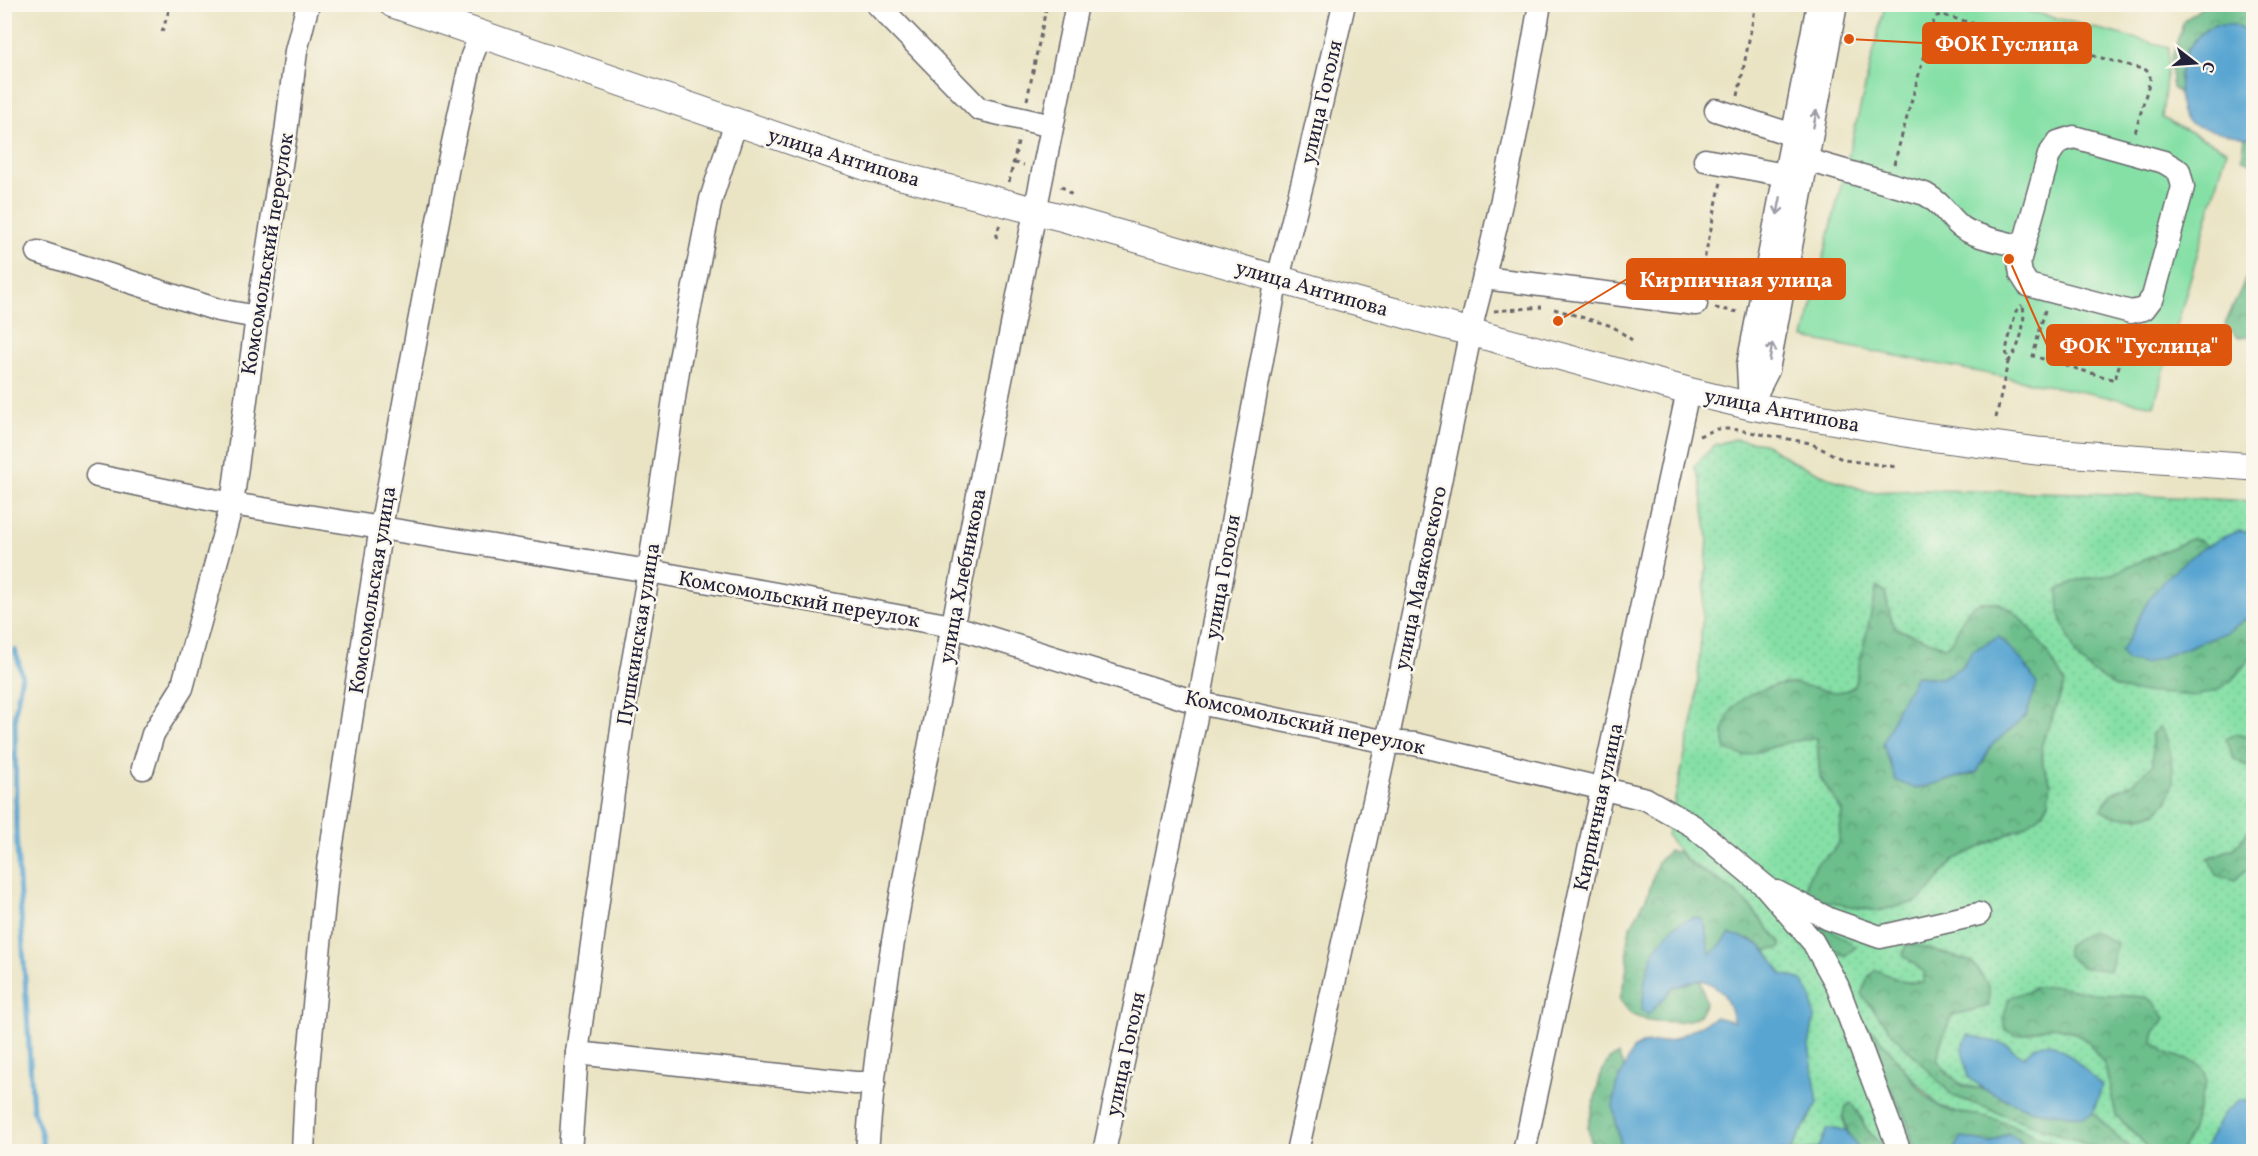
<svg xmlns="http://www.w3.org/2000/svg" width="2258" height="1156" viewBox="0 0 2258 1156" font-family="Vollkorn,serif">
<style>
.grass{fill:url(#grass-dots);stroke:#548170;stroke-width:1.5;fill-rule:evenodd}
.forest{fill:url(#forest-crowns);stroke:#477063;stroke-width:1.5;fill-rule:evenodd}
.pitch{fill:#85e0a6;stroke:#548170;stroke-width:1.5}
.water{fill:#58a5d1;stroke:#3d6486;stroke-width:1.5}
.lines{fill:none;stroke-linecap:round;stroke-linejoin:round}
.stream{stroke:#58a5d1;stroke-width:5}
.minor-casing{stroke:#68666b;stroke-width:25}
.major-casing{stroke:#68666b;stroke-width:29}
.path{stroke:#68666b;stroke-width:3;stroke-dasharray:4.5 4.5;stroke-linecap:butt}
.minor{stroke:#fff;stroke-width:22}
.major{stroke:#fff;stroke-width:27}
.oneway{stroke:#9c9ca7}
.labels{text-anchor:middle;stroke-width:5;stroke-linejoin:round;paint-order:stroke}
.street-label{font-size:21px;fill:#22223b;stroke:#fbf7ec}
.leader{fill:none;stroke:#de560e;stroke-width:2}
.callout-dot{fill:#de560e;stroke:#fbf7ec;stroke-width:2}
.callout{fill:#de560e;stroke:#de560e;stroke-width:2}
.callout-label{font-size:22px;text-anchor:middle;font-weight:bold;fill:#fff}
</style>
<defs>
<pattern id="grass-dots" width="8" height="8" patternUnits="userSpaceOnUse" patternTransform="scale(1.5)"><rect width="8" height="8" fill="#85e0a6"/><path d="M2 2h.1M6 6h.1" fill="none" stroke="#73c090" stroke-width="1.8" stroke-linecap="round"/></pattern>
<pattern id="forest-crowns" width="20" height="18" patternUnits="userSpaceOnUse" patternTransform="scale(1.5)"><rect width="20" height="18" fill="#6cbe8b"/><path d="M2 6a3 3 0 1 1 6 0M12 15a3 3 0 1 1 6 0" fill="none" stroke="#589a73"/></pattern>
</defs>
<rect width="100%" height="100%" fill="#fbf7ec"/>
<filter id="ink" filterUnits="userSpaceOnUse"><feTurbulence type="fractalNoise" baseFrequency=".0167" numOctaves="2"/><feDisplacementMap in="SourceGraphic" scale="12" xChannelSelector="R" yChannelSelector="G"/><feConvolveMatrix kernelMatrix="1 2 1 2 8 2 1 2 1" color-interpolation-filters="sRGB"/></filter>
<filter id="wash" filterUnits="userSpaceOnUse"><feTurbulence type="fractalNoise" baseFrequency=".008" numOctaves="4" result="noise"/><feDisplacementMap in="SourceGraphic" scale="24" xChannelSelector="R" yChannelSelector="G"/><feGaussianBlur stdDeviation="1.35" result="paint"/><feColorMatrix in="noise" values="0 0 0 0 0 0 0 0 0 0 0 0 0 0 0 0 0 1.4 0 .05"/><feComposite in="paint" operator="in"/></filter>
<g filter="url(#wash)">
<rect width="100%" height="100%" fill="#eae4c4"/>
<path class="grass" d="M1734,439L1764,443L1792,461L1835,480L1870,492L1926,490L2088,493L2253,501V533C2231,530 2227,536 2208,547L2201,541L2191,539L2110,575L2075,581L2076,656L2091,671L2112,685L2232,680L2253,655V738L2234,734V759L2253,769L2252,794L2253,825L2235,848L2208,858L2235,880L2253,863V1100H2240L2224,1113L2203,1151H2181L2190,1135L2206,1082L2199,1064L2169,1054L2153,1043L2154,1034L2165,1018L2145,997L2105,995L2025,1034L2052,1026L2070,1031L2088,1041L2105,1066L2116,1115L2150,1149L2156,1151H2138L2122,1142L2093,1113L2102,1086L2023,1057L2007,1045L1968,1077L1984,1089C1957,1086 1954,1080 1937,1060L1941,1042L1952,1015L1989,1006L1926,973L1923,982H1904L1876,970L1953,1096L2086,1144L2099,1151H2067L2050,1142L2001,1122L1986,1117L1954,1112L1938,1105L1896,1060L1875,1032L1870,1055L1906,1116L1915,1151H1883L1879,1143L1866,1128L1858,1110L1843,1116L1846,1130L1827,1129L1819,1148L1803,1151H1790L1818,1103L1809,1046L1814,1017L1802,980L1782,974L1766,950L1781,948V943C1765,925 1750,903 1730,888C1702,867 1688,869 1667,835L1696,705L1708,538L1700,481L1694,466L1715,445ZM1878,587L1885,592L1891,620L1897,629L1945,647L1953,641L1961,623L1980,602L2000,603L2012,610L2065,683L2041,746L2043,765L2051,783L2027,825L1953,860L1930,890L1916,902L1878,911L1822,901L1817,863L1833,851L1839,841L1842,811L1820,777L1817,738L1789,742L1744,756L1793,684C1813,688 1836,698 1854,687ZM2159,727L2168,800L2156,813L2112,793L2130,785L2153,765L2152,734Z"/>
<g class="forest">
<polygon points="2205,5 2253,5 2253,36 2234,25 2206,28 2186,51 2180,80 2180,93 2172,88 2171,59 2184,21"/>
<polygon points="2253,136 2253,161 2250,163 2242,158 2245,138"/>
<polygon points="2253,267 2253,336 2238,337 2225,324 2245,280"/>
<polygon points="2191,539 2201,541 2208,547 2185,560 2121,652 2225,633 2253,614 2253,655 2232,680 2218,690 2197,696 2127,691 2112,685 2091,671 2076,656 2059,612 2058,590 2075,581 2110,575"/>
<path d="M1877,587L1885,592L1891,620L1897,629L1945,647C1959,637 1959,617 1972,606C1978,601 1983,602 1989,602C2024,605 2049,656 2065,683L2041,746L2043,765L2051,783L2049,802L2044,811L2027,825L1953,860L1930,890L1916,902L1878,911L1822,901L1806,890L1807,880L1817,863L1833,851L1839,841L1842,811L1820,777L1817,738L1789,742L1744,756L1726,750C1721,736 1724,724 1731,711C1741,694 1777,682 1796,684C1816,687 1836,698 1854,687ZM1972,651L2026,716L1992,745L1977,772L1916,789V676L1941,678L1962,667Z"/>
<path d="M2159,727C2168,735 2168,745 2171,756C2178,791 2167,820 2127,817C2116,816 2109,815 2100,810L2112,793L2130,785L2153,765L2152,734Z"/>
<polygon points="2234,734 2253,738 2253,769 2234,759 2226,739"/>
<polygon points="2253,788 2253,863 2235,880 2217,875 2208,858 2235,848 2253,825 2252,794"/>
<path d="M1669,851L1678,852L1692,866L1730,888L1752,909L1781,943V948L1766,950L1750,938L1711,956L1707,947V927L1648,1015L1673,988L1700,979L1706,1002C1704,1006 1702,1012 1699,1015C1687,1026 1646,1022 1633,1015C1628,1012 1624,1004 1620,1000L1628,963L1627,943L1630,928L1648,894L1658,861Z"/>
<polygon points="1804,928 1829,928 1856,947 1846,955 1822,951"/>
<polygon points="2091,931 2117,943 2110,971 2082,967 2067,955 2067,945"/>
<polygon points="1906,945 1916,945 1972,962 1989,986 1989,1006 1952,1015 1941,1042 1937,1060 1949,1075 1965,1087 1984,1089 2028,1109 2084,1117 2093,1113 2122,1142 2138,1151 2099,1151 2086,1144 1953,1096 1892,1033 1861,994 1869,976 1876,970 1904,982 1923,982 1925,973 1903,955"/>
<polygon points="2056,986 2105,995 2145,997 2154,1002 2165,1018 2154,1034 2153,1043 2169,1054 2199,1064 2205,1072 2206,1082 2190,1135 2181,1151 2156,1151 2150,1149 2116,1115 2105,1066 2088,1041 2070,1031 2052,1026 2025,1034 2015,1035 2006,1030 2003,1020 2009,998 2037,987"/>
<path d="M1863,1023C1891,1043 1909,1084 1937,1105C1951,1115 1971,1113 1986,1117C2014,1124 2042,1138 2067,1151H2027L2017,1138L2008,1133L1991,1143L1962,1138L1952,1151H1915L1906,1116L1870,1055Z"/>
<path d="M1618,1055L1624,1068C1608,1104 1614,1114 1622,1151H1592L1588,1126L1601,1074L1609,1059Z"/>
<path d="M1851,1103C1858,1111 1860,1119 1866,1128C1872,1137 1879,1142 1883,1151H1860C1850,1136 1840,1124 1846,1106Z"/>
</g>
<polygon class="pitch" points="1885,5 1930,5 1955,11 1958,5 2005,5 2169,47 2162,118 2227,150 2154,406 1804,338"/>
<g class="water">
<path d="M2215,25H2234L2253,36V136L2245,138C2232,134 2196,129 2187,121C2175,109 2179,63 2188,49C2195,39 2203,29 2215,25Z"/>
<path d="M2239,531L2253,533V614L2225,633L2144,664L2126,660L2121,651C2133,634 2139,614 2150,598C2169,570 2207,541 2239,531Z"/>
<polygon points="1999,637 2024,663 2037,684 2026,716 1992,745 1977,772 1916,789 1896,781 1883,744 1897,709 1916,676 1941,678 1962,667 1972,651"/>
<path d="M1693,917L1702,919C1709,931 1705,943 1711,955L1730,934C1762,941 1765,948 1782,974L1802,980L1812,998L1814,1017L1809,1046L1818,1103L1790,1151H1622L1613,1106L1616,1086L1633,1049L1642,1044L1671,1041L1716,1017L1734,1022C1725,995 1727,990 1700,979L1673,988L1648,1015L1642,1009L1645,979L1655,949L1675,925Z"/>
<path d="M1968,1035L2007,1045L2023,1057C2030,1051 2036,1043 2046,1043C2060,1042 2091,1076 2102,1086L2093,1113L2084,1117L2028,1109L1984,1089L1968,1077L1962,1049Z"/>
<polygon points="2240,1100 2253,1100 2253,1151 2203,1151 2224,1113"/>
<polygon points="1827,1129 1846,1130 1860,1151 1803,1151 1819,1148"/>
<polygon points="2008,1133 2017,1138 2027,1151 1952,1151 1962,1138 1991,1143"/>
</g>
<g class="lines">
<path class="stream" d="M15,650L22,675L15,713L16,832L33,1111C38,1124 45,1137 41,1152"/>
</g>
</g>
<g filter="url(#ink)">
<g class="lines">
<g class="minor-casing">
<g id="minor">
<polyline points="877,4 979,109 1052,126"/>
<polyline points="1716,110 1793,135"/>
<polygon points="2074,137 2164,162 2179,171 2183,187 2153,297 2144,309 2131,312 2028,285 2021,274 2019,262 2049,155 2058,142"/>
<polyline points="1705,160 1785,175"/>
<path d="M1807,160L1925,194C1943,204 1946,214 1960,226C1973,237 2005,242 2023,247"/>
<polyline points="38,252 218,310 257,317"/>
<polyline points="1484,278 1696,304"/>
<polyline points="1750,405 1748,365 1818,4"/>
<polyline points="1750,406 1768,370 1836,4"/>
<polyline points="97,476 232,504 649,571 952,626 1199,703 1387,742 1415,744 1646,799 1693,826 1765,886 1813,942 1837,985 1900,1152"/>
<polyline points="143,768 153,734 182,688 232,504 257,317 286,133 296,51 308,4"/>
<polyline points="1777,892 1829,919 1880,937 1979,914"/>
<polyline points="577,1053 855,1083 874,1083"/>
<polyline points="303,1152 306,1088 326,882 381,527 449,161 472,56 481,34"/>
<polyline points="570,1152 577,1053 607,835 626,701 649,571 679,364 711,199 736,122"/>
<path d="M867,1152C879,987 914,827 945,666C987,445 1031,225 1077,4"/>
<polyline points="1104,1152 1199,703 1274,294 1308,161 1344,4"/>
<path d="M1297,1152L1387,742L1474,315C1501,213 1522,109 1540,4"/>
<polyline points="1524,1152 1688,391"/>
</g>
</g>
<g class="major-casing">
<polyline id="major" points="393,4 870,168 1064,218 1344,298 1688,391 1750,406 1923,436 2037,451 2254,467"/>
</g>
<g class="path">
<polyline points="492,9 494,4"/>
<polyline points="162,32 171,4"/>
<polyline points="1738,96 1756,4"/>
<polyline points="1027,100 1047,4"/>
<polyline points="1014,163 1024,165"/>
<polyline points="1894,164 1934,20 1937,16 1942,15 2146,70 2150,74 2150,80 2135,133"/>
<polyline points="1009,182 1019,138"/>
<polyline points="1061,186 1072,195"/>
<polyline points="996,238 1000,223"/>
<polyline points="1699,284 1721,182"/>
<polyline points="1715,308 1738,312"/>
<polyline points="1554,309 1612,326 1632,340"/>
<polyline points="2045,310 2033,356 2115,380 2128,333 2126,333"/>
<polyline points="1494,311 1542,307"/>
<path d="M2008,362C2020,348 2026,323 2023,305"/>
<polyline points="1996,418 2008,362 2006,350 2016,311 2022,305"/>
<polyline points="1699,436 1717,429 1733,429 1810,443 1844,460 1897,467"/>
</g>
<use href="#minor" class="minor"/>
<use href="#major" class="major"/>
</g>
<defs><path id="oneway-shaft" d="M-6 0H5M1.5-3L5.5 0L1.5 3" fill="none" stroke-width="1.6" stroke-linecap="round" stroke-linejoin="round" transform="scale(1.5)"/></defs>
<g class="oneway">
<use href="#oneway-shaft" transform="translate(1815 119) rotate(-79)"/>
<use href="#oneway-shaft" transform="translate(1779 206) rotate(101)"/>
<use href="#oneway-shaft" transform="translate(1771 352) rotate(-81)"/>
</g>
</g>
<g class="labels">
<g class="street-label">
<text transform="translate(1321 102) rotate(-77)" y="7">улица Гоголя</text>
<text transform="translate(844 157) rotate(17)" y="7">улица Антипова</text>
<text transform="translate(267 254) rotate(-81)" y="7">Комсомольский переулок</text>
<text transform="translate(1312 288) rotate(16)" y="7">улица Антипова</text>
<text transform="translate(1782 410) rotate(11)" y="7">улица Антипова</text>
<text transform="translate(962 576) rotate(-79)" y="7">улица Хлебникова</text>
<text transform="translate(1222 577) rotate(-80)" y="7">улица Гоголя</text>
<text transform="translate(1420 578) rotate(-78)" y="7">улица Маяковского</text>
<text transform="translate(372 590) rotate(-81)" y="7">Комсомольская улица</text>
<text transform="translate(799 599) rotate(10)" y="7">Комсомольский переулок</text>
<text transform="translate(638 634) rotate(-81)" y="7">Пушкинская улица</text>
<text transform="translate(1305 722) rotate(12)" y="7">Комсомольский переулок</text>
<text transform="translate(1598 807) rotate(-78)" y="7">Кирпичная улица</text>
<text transform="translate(1125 1054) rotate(-78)" y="7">улица Гоголя</text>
</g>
</g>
<path class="leader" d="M1849 39L1923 43M1558 321L1627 279M2009 259L2047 345"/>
<g class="callout-dot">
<circle cx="1849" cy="39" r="6"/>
<circle cx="1558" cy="321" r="6"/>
<circle cx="2009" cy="259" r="6"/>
</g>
<g class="callout">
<rect x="1923" y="23" width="168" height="40" rx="6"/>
<rect x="1627" y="259" width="218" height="40" rx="6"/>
<rect x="2047" y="325" width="184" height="40" rx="6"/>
</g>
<g class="callout-label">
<text x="2007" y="51">ФОК Гуслица</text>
<text x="1736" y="287">Кирпичная улица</text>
<text x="2139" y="353">ФОК "Гуслица"</text>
</g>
<rect width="2258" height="1156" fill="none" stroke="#fbf7ec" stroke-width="24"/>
<g transform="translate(2195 63) rotate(107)" stroke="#fbf7ec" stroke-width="4.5" paint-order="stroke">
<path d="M0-4.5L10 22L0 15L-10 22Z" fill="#22223b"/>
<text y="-9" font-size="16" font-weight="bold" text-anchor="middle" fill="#22223b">С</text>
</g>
</svg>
